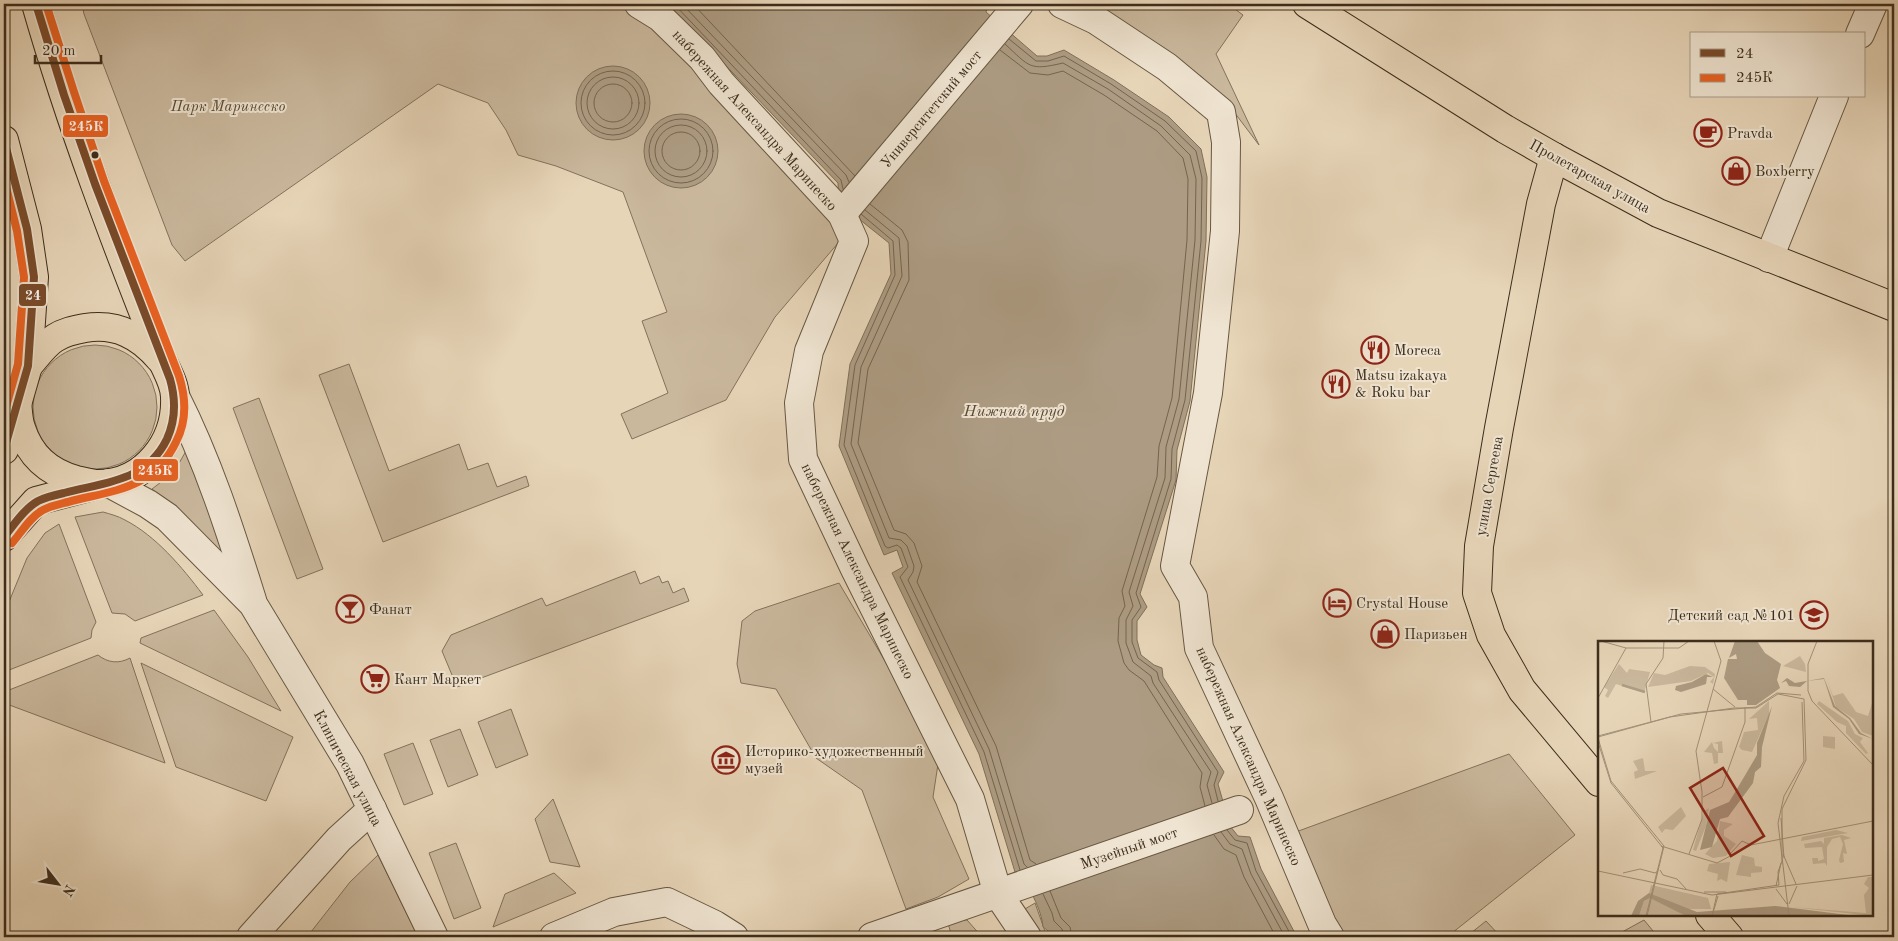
<svg xmlns="http://www.w3.org/2000/svg" width="1898" height="941" viewBox="0 0 1898 941" font-family="'Old Standard TT',serif">
<style>
.green{fill:#cab89d;stroke:#83725c}
.water{fill:#ad9c83;stroke:#807059}
.lines{fill:none;stroke-linecap:round;stroke-linejoin:round}
.shore{stroke:#74644f;stroke-width:1}
.minor-casing{stroke:#675742;stroke-width:30}
.major-casing{stroke:#3c2d1b;stroke-width:30}
.minor{stroke:#efe4d1;stroke-width:28}
.major{stroke:#e7d5b8;stroke-width:28}
.bus-1-casing{stroke:#efe4d1;stroke-width:11}
.bus-2-casing{stroke:#efe4d1;stroke-width:11}
.bus-1{stroke:#7a4b2a;stroke-width:8}
.bus-2{stroke:#e96222;stroke-width:8}
.bus-dot{fill:#3c2d1b;stroke:#efe4d1;stroke-width:2}
.labels{text-anchor:middle;stroke-width:4;stroke-linejoin:round;paint-order:stroke}
.park-label{font-size:15px;font-style:italic;fill:#584935;stroke:#efe4d1}
.street-label{font-size:15px;fill:#3c2d1b;stroke:#efe4d1}
.poi-label{font-size:15px;fill:#3c2d1b;stroke:#efe4d1;text-anchor:start}
.water-label{font-size:16px;font-style:italic;fill:#584935;stroke:#efe4d1}
.inset-river{fill:none;stroke:#ad9c83;stroke-width:2.5}
.inset-road{fill:none;stroke:#a39279;stroke-width:1}
.view{fill:#8f2418;fill-opacity:0.15;stroke:#8f2418;stroke-width:2.5}
.inset-edge{fill:none;stroke:#3c2d1b;stroke-width:2.5}
.line-badge{stroke:#efe4d1;stroke-width:2}
.badge-label{font-size:14px;text-anchor:middle;font-weight:bold;fill:#fff}
</style>
<rect width="100%" height="100%" fill="#e7d5b8"/>
<filter id="stains"><feTurbulence type="fractalNoise" baseFrequency=".004" numOctaves="4"/><feColorMatrix values="0 0 0 0 .2 0 0 0 0 .09 0 0 0 0 .02 0 0 0 .5 -.17"/></filter>
<radialGradient id="worn" r=".72"><stop offset=".6" stop-color="#630" stop-opacity="0"/><stop offset="1" stop-color="#630" stop-opacity=".3"/></radialGradient>
<g class="green">
<polygon points="82,4 652,4 856,222 775,317 726,400 632,439 621,414 668,393 642,321 667,312 623,192 556,166 518,155 506,130 488,103 438,84 185,261 172,245 84,14"/>
<polygon points="1081,4 1228,4 1243,15 1216,54 1259,145 1231,108 1202,77"/>
<circle cx="95" cy="407" r="62"/>
<polygon points="349,364 389,471 459,444 468,470 488,463 497,487 526,476 529,486 383,542 319,375"/>
<polygon points="259,398 323,569 297,579 233,408"/>
<polygon points="190,444 240,581 177,509 152,489 174,472"/>
<path d="M103,512C110,514 118,516 125,520C156,536 182,567 203,595L135,621L125,614L112,613L75,517Z"/>
<polygon points="59,524 96,622 92,630 91,638 4,672 4,614 27,558 45,533"/>
<polygon points="635,571 640,584 659,576 662,583 668,581 673,593 684,588 689,601 457,687 442,651 451,635 542,598 546,606"/>
<polygon points="839,583 902,690 938,764 933,797 969,879 938,897 906,909 862,790 816,758 776,689 741,683 737,664 742,621 755,611"/>
<polygon points="214,610 248,657 281,711 140,643 141,638"/>
<path d="M98,655C108,663 119,664 130,658L165,763L4,703V692Z"/>
<polygon points="141,663 293,737 266,801 176,767"/>
<polygon points="511,709 528,755 496,768 478,722"/>
<polygon points="460,729 478,775 448,787 430,740"/>
<polygon points="413,743 433,794 404,805 384,754"/>
<polygon points="1509,754 1575,835 1447,937 1341,937 1293,833"/>
<polygon points="553,799 580,867 550,862 535,819"/>
<polygon points="456,843 481,908 454,919 429,853"/>
<polygon points="378,855 418,937 307,937 350,882"/>
<polygon points="554,873 576,893 493,927 505,894"/>
<polygon points="1035,903 1047,937 1022,937 1025,909"/>
<polygon points="947,920 967,920 982,937 952,937"/>
<polygon points="1644,920 1658,937 1613,937"/>
<polygon points="1486,921 1501,937 1466,937"/>
</g>
<g class="water">
<path d="M667,4H988L986,12L1037,56H1047L1064,50L1114,80L1169,117L1201,149L1207,177L1206,241L1190,401L1177,450L1176,480L1140,594L1147,607L1137,621V640L1141,655L1154,665L1162,668L1163,677L1224,772L1218,784L1230,826L1238,836L1250,837L1261,869L1297,937H1056L1043,927C1042,911 1028,882 1015,872L979,754L892,573L903,567L897,550L884,555L839,446L850,364L891,274L889,243L839,203L838,183Z"/>
<circle cx="613" cy="103" r="37"/>
<circle cx="681" cy="151" r="37"/>
</g>
<g class="lines">
<g class="shore">
<polyline points="674,4 841,180 843,189"/>
<polyline points="682,4 846,175 849,182"/>
<polyline points="693,4 855,176"/>
<polyline points="1009,39 1036,61 1048,61 1064,56 1111,84 1165,121 1196,151 1202,178 1201,241 1185,400 1172,449 1171,479 1136,593 1141,607 1132,620 1132,642 1138,658 1157,672 1159,680 1218,772 1214,785 1218,801"/>
<path d="M1005,44C1030,67 1029,71 1063,63L1108,89L1161,126L1190,155L1196,179L1195,240L1179,399L1166,447L1165,478L1129,592L1133,606L1126,620V643L1133,662L1151,676L1153,683L1211,772L1207,785L1212,803"/>
<polyline points="1000,50 1030,73 1048,75 1063,71 1104,95 1157,131 1183,158 1188,179 1187,240 1172,398 1159,446 1157,477 1122,591 1125,606 1119,618 1118,641 1124,663 1129,670 1144,681 1202,773 1200,787 1205,806"/>
<circle cx="613" cy="103" r="32"/>
<circle cx="613" cy="103" r="26"/>
<circle cx="613" cy="103" r="19"/>
<circle cx="681" cy="151" r="32"/>
<circle cx="681" cy="151" r="26"/>
<circle cx="681" cy="151" r="19"/>
<polyline points="870,204 902,230 908,242 909,280 868,369 858,443 894,530 906,534 914,543 922,566 917,582 996,746 1030,860 1036,864"/>
<polyline points="865,210 899,238 902,276 861,367 851,444 889,538 901,540 907,546 914,566 913,572 908,580 989,749 1024,864 1027,867"/>
<polyline points="861,214 893,241 895,275 855,365 844,445 885,546 888,548 897,545 901,548 908,567 900,577 984,752 1020,870"/>
<polyline points="1227,830 1235,840 1247,843 1256,871 1292,937"/>
<polyline points="1221,832 1230,844 1242,849 1251,874 1285,937"/>
<polyline points="1214,835 1224,849 1236,855 1244,877 1276,937"/>
<polyline points="1050,891 1061,918 1070,927 1072,937"/>
<polyline points="1043,894 1052,913 1054,921 1062,929 1064,937"/>
</g>
<g class="minor-casing">
<g id="minor">
<polyline points="639,4 660,17 702,58 721,83 842,214 854,241 809,351 799,403 803,459 855,569 970,799 998,894 1027,937"/>
<polyline points="1062,4 1096,20 1167,67 1221,112 1226,142 1225,231 1208,393 1175,566 1193,597 1199,648 1269,798 1322,924 1330,937"/>
<polyline points="1860,34 1873,4"/>
<polyline points="842,214 1019,4"/>
<polyline points="1769,258 1834,96"/>
<path d="M175,396C208,461 230,530 252,600"/>
<polyline points="109,483 148,504 167,517 253,604 350,764 434,937"/>
<polyline points="251,937 339,839 372,809"/>
<polyline points="554,937 614,912 667,902 715,925 734,937"/>
<polyline points="872,937 1239,810"/>
</g>
</g>
<g class="major-casing">
<g id="major">
<polyline points="1307,4 1505,129 1554,157 1658,213 1894,307"/>
<polyline points="4,140 27,229 34,277 28,366 4,450"/>
<polyline points="1554,157 1541,204 1499,428 1479,546 1477,593 1491,635 1522,690 1599,782"/>
<path d="M28,366C36,357 45,344 55,338C64,332 74,330 85,328C116,323 140,335 160,359"/>
<path d="M17,401C18,410 18,420 21,428C30,456 48,472 76,480C83,481 91,484 98,484C145,484 177,441 175,397C175,385 168,373 163,362C116,244 71,126 36,4"/>
<polyline points="4,537 36,501 93,486"/>
<polyline points="1710,915 1729,937"/>
</g>
</g>
<use href="#minor" class="minor"/>
<use href="#major" class="major"/>
<g class="bus-1-casing">
<g id="bus-1">
<polyline points="4,140 27,229 34,277 28,366 4,450"/>
<path d="M4,537C14,525 24,509 38,501C46,497 55,495 64,493C105,482 146,482 167,439C176,419 176,400 170,379L95,184L64,95L36,4"/>
</g>
</g>
<g class="bus-2-casing">
<g id="bus-2">
<polyline points="4,179 17,231 24,277 18,364 4,414"/>
<path d="M12,543C21,533 30,517 43,510C50,506 60,504 68,502C113,490 153,490 176,442C187,421 186,398 179,376L104,181L74,92L46,4"/>
</g>
</g>
<use href="#bus-1" class="bus-1"/>
<use href="#bus-2" class="bus-2"/>
</g>
<defs>
<g id="cafe-ring" transform="scale(1.4375)"><circle r="9.5" fill="#efe4d1" stroke="#8f2418" stroke-width="1.5"/><path d="M-5.5-4.5H6V0H3Q3 3.5 0 3.5H-2.5Q-5.5 3.5-5.5 0ZM3-3.2v2h1.7v-2ZM-6 4.5H4V6H-6Z" fill="#8f2418"/></g>
<g id="shop-ring" transform="scale(1.4375)"><circle r="9.5" fill="#efe4d1" stroke="#8f2418" stroke-width="1.5"/><path d="M-5-2.5h2.3a2.7 3.5 0 0 1 5.4 0H5L5.5 6h-11ZM-1.5-2.5h3a1.5 2.3 0 0 0-3 0Z" fill="#8f2418"/></g>
<g id="restaurant-ring" transform="scale(1.4375)"><circle r="9.5" fill="#efe4d1" stroke="#8f2418" stroke-width="1.5"/><path d="M-5-6h1v4h1v-4h1v4h1v-4h1v5L-1.5 .5V6h-2V.5L-5-1ZM5-6V6H3V1.5H1.5Q1.5-4 5-6Z" fill="#8f2418"/></g>
<g id="hotel-ring" transform="scale(1.4375)"><circle r="9.5" fill="#efe4d1" stroke="#8f2418" stroke-width="1.5"/><path d="M-6-4.5h1.5V1H6V5H4.5V3h-9V5H-6ZM-4 0a1.8 1.8 0 1 1 3.6 0ZM.5 0V-2.5h3Q6-2.5 6 0Z" fill="#8f2418"/></g>
<g id="bar-ring" transform="scale(1.4375)"><circle r="9.5" fill="#efe4d1" stroke="#8f2418" stroke-width="1.5"/><path d="M-6-5H6L.8 .8V4.5H3.5V6h-7V4.5H-.8V.8Z" fill="#8f2418"/></g>
<g id="school-ring" transform="scale(1.4375)"><circle r="9.5" fill="#efe4d1" stroke="#8f2418" stroke-width="1.5"/><path d="M0-5L7-2L0 1L-7-2ZM-4 1L0 2.5L4 1V4Q0 6-4 4Z" fill="#8f2418"/></g>
<g id="supermarket-ring" transform="scale(1.4375)"><circle r="9.5" fill="#efe4d1" stroke="#8f2418" stroke-width="1.5"/><path d="M-6-5.5h2.5l.6 2H6L4.5 2H-2.5L-4.4-4H-6ZM-1.5 3.2a1.3 1.3 0 1 0 .1 0ZM3 3.2a1.3 1.3 0 1 0 .1 0Z" fill="#8f2418"/></g>
<g id="museum-ring" transform="scale(1.4375)"><circle r="9.5" fill="#efe4d1" stroke="#8f2418" stroke-width="1.5"/><path d="M0-6L6-3V-2H-6V-3ZM-5-1h2V3h-2ZM-1-1h2V3h-2ZM3-1h2V3H3ZM-6 4H6V6H-6Z" fill="#8f2418"/></g>
</defs>
<g fill-rule="evenodd">
<use href="#cafe-ring" x="1708" y="133"/>
<use href="#shop-ring" x="1736" y="171"/>
<use href="#restaurant-ring" x="1375" y="350"/>
<use href="#restaurant-ring" x="1336" y="384"/>
<use href="#hotel-ring" x="1337" y="603"/>
<use href="#bar-ring" x="350" y="609"/>
<use href="#school-ring" x="1814" y="615"/>
<use href="#shop-ring" x="1385" y="634"/>
<use href="#supermarket-ring" x="375" y="679"/>
<use href="#museum-ring" x="726" y="760"/>
</g>
<circle class="bus-dot" cx="95" cy="155" r="4.5"/>
<g class="labels">
<g class="park-label">
<text x="228" y="111">Парк Маринеско</text>
</g>
<g class="street-label">
<text transform="translate(931 109) rotate(-50)" y="5">Университетский мост</text>
<text transform="translate(755 120) rotate(48)" y="5">набережная Александра Маринеско</text>
<text transform="translate(1590 176) rotate(29)" y="5">Пролетарская улица</text>
<text transform="translate(1489 486) rotate(-80)" y="5">улица Сергеева</text>
<text transform="translate(858 571) rotate(64)" y="5">набережная Александра Маринеско</text>
<text transform="translate(1249 756) rotate(66)" y="5">набережная Александра Маринеско</text>
<text transform="translate(348 768) rotate(62)" y="5">Клиническая улица</text>
<text transform="translate(1129 848) rotate(-19)" y="5">Музейный мост</text>
</g>
<g class="poi-label">
<text x="1727" y="138">Pravda</text>
<text x="1755" y="176">Boxberry</text>
<text x="1394" y="355">Moreca</text>
<text x="1355" y="380">Matsu izakaya<tspan x="1355" dy="17">&amp; Roku bar</tspan></text>
<text x="1356" y="608">Crystal House</text>
<text x="369" y="614">Фанат</text>
<text x="1795" y="620" text-anchor="end">Детский сад №101</text>
<text x="1404" y="639">Паризьен</text>
<text x="394" y="684">Кант Маркет</text>
<text x="745" y="756">Историко-художественный<tspan x="745" dy="17">музей</tspan></text>
</g>
<g class="water-label">
<text x="1014" y="416">Нижний пруд</text>
</g>
</g>
<g transform="translate(1598 641)">
<rect width="275" height="275" fill="#e7d5b8"/>
<path d="M202,15L207,23L208,31L185,25ZM21,23L29,32L31,28L52,31L46,52L18,43L10,57L7,55L10,49L6,46ZM92,25L107,26L117,33L115,43L112,41L116,36L110,32L93,40L50,46L56,32L67,34ZM229,39L235,55L245,52L258,71L270,75L275,59V95L264,91L256,78L238,66ZM171,60V73L154,111L144,109L141,106L146,91L160,89L159,77L151,78ZM221,60L250,80L257,93L265,97L262,101L270,112L268,113L248,92V85L239,81L219,63ZM225,95L237,96V108L225,106ZM124,100L125,112H120V122L116,123L114,112L106,111L114,101L116,107L120,111V103L115,102ZM45,117L47,130H59L37,138L36,131L40,129L35,120ZM83,166L88,175L75,189L67,188L64,192L60,186ZM111,167L108,185L98,210L95,209L106,170ZM122,180L135,183L126,189V195L138,203L128,215L115,217L107,213L119,200ZM238,189L250,192L203,200L204,196ZM244,194L253,197L246,199L249,213L245,212L246,221L242,222L241,219L245,203L242,196L234,198L229,206V225L227,222L215,223L214,217H220V220L226,218L224,206L207,207L206,203L223,200L226,203V197ZM144,214L156,217L157,225L164,226V231L153,232V236L138,234ZM132,221L129,241L123,238L119,240L120,233L109,230L111,223ZM270,236H275V275L193,266L268,272L266,254L271,247L266,243ZM53,244L110,257L113,268H89L51,252ZM52,257L66,261L88,275H41L46,260Z" fill="#cab89d"/>
<path d="M137,0H159L167,12L183,23L179,39L182,47L158,64H149V59H140L126,37L130,18H139L138,13L131,17ZM108,33L115,36H109L108,43L83,51L77,49L78,45L94,41ZM189,37L197,42L226,37L237,65L252,77L263,92L275,98L261,93L251,78L235,66L226,38L209,40L202,46L191,45L188,40L183,42ZM174,65L164,106L163,126L157,131L155,142L130,176L122,178L114,206L102,209L112,169L131,161L136,153L159,114V102ZM51,252L99,271L177,265L258,275H88L52,257L46,260L41,275H33L40,260Z" fill="#ad9c83"/>
<path class="inset-river" d="M24,44L47,51"/>
<path class="inset-road" d="M3,0L28,7H81L91,0M219,0L210,23V50L214,60L275,124M115,48L137,66M0,57L28,7M53,81L48,43L65,17L66,0M0,95L83,73L158,66L179,52L203,54M0,96L72,76L136,67H158L180,53L206,58L208,119L184,168V220L180,231L181,244L119,253L114,275M0,97L13,140L66,205L49,275M0,101L13,142L65,207L48,275M105,156L124,146L147,81V66M183,177L186,217M63,205L119,222L153,204L275,180M133,212L144,200L153,204M91,213L104,178V151L98,110L123,20L116,0M185,213L198,243M62,229L65,234L79,238L89,249M0,230L114,254L275,234M25,232L42,228L57,232L60,230M178,245L183,222M178,248L189,263M106,251H128M191,263L199,245M114,275L120,255M191,275L180,182L186,155L206,120L204,61"/>
<path class="view" d="M125,127L166,195L133,215L92,147Z"/>
<rect width="275" height="275" class="inset-edge"/>
</g>
<g class="line-badge">
<rect x="62" y="114" width="47" height="24" rx="5" fill="#e96222"/>
<rect x="18" y="283" width="29" height="24" rx="5" fill="#7a4b2a"/>
<rect x="132" y="458" width="47" height="24" rx="5" fill="#e96222"/>
</g>
<g class="badge-label">
<text x="86" y="131">245К</text>
<text x="33" y="300">24</text>
<text x="155" y="475">245К</text>
</g>
<rect width="1898" height="941" fill="none" stroke="#e7d5b8" stroke-width="20"/>
<rect x="5" y="5" width="1888" height="931" fill="none" stroke="#3c2d1b" stroke-width="2.5"/>
<rect x="10" y="10" width="1878" height="921" fill="none" stroke="#3c2d1b"/>
<rect x="1690" y="32" width="175" height="65" fill="#efe4d1" stroke="#a79b88"/>
<rect x="1700" y="49" width="25" height="8" fill="#7a4b2a" stroke="#a79b88"/>
<text x="1736" y="58" font-size="15" fill="#3c2d1b">24</text>
<rect x="1700" y="74" width="25" height="8" fill="#e96222" stroke="#a79b88"/>
<text x="1736" y="82" font-size="15" fill="#3c2d1b">245К</text>
<g transform="translate(58 884) rotate(121)" stroke="#efe4d1" stroke-width="4" paint-order="stroke">
<path d="M0-4L9 19L0 12L-9 19Z" fill="#3c2d1b"/>
<text y="-8" font-size="14" font-weight="bold" text-anchor="middle" fill="#3c2d1b">N</text>
</g>
<path d="M35 55v8h66v-8" fill="none" stroke="#3c2d1b" stroke-width="2.5"/>
<text x="42" y="55" font-size="15" fill="#3c2d1b" stroke="#efe4d1" stroke-width="4" paint-order="stroke">20 m</text>
<rect width="100%" height="100%" filter="url(#stains)"/>
<rect width="100%" height="100%" fill="url(#worn)"/>
</svg>
